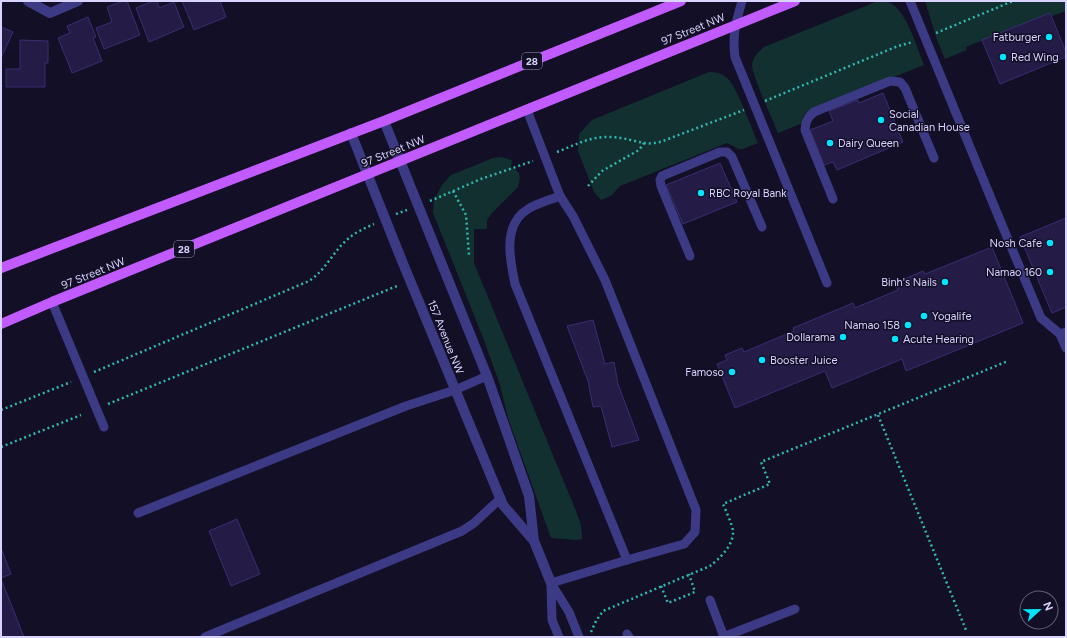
<svg xmlns="http://www.w3.org/2000/svg" width="1067" height="638" viewBox="0 0 1067 638" font-family="Figtree,sans-serif">
<style>
.green{fill:#12302f}
.building{fill:#241b47;stroke:#3b2d73}
.lines{fill:none;stroke-linecap:round;stroke-linejoin:round}
.path{stroke:#2fb8b0;stroke-width:2.5;stroke-dasharray:2 3;stroke-linecap:butt}
.lane{stroke:#3d3a85;stroke-width:9}
.street{stroke:#3d3a85;stroke-width:10}
.primary{stroke:#c25bff;stroke-width:10}
.poi-dot{fill:#00e5ff;stroke:#130f26;stroke-width:1.5}
.labels{text-anchor:middle;stroke-width:3;stroke-linejoin:round;paint-order:stroke}
.shield{fill:#130f26;stroke:#9e99be;stroke-width:1}
.shield-label{font-size:10px;font-weight:bold;fill:#d9d4ff}
.street-label{font-size:11px;fill:#d9d4ff;stroke:#130f26}
.poi-label{font-size:11px;fill:#d9d4ff;stroke:#130f26;text-anchor:end}
</style>
<rect width="100%" height="100%" fill="#130f26"/>
<g class="green">
<path d="M878,1C882,1 887,1 890,3C907,11 917,48 924,65L809,111L803,116V123L778,133C773,121 752,75 752,65C753,57 758,52 764,47Z"/>
<polygon points="925,1 1066,1 1066,11 1052,16 1050,13 966,47 967,50 945,59 937,40"/>
<path d="M709,72C715,72 721,73 726,77C738,87 751,128 758,143L743,149H739L727,143L620,186L611,196L601,200L594,192L578,151L579,134L592,120Z"/>
<path d="M501,157L512,160L511,167C521,172 521,176 518,187L492,213L487,220V229H474V263L576,511L581,525L582,535V539L577,540L551,538L508,418L500,385L484,340L433,213L434,200L442,185L451,175L493,158Z"/>
</g>
<g class="building">
<polygon points="123,1 127,1 140,35 104,49 96,28 112,22 107,7"/>
<polygon points="153,1 157,1 159,8 174,2 184,27 149,42 136,8"/>
<polygon points="182,1 220,1 226,17 194,30"/>
<polygon points="1050,13 1066,52 1066,57 1000,84 982,40"/>
<polygon points="88,17 96,37 93,38 102,61 72,73 58,38 70,33 67,26"/>
<polygon points="1,27 13,32 1,58"/>
<polygon points="20,40 48,41 48,63 45,63 45,87 6,87 6,69 20,69"/>
<polygon points="883,93 903,142 837,170 833,162 824,165 810,130 833,121 829,111 858,100 859,103"/>
<polygon points="720,163 737,202 683,224 666,185"/>
<polygon points="1066,218 1066,307 1052,313 1020,237"/>
<polygon points="992,247 1023,323 906,371 902,359 832,388 825,371 735,408 717,364 727,360 725,355 742,348 744,352 794,331 793,328 853,303 855,308 898,290 895,283 923,271 925,274"/>
<polygon points="593,320 605,364 614,362 618,384 639,440 612,447 601,406 593,407 588,381 567,326"/>
<polygon points="237,519 260,574 231,586 209,531"/>
<polygon points="1,548 11,574 1,578"/>
<polygon points="1,579 24,637 1,637"/>
</g>
<g class="lines">
<g class="path">
<polyline points="936,33 1013,1"/>
<polyline points="765,101 898,46 913,42"/>
<path d="M557,152C575,145 591,136 610,137C622,137 633,141 644,143C650,144 657,143 663,141L744,110"/>
<polyline points="588,186 602,171 639,150 644,143"/>
<polyline points="453,191 466,215 469,255"/>
<polyline points="430,201 481,179 533,161"/>
<polyline points="396,214 407,210"/>
<path d="M94,372L309,281C327,269 333,251 349,238C356,232 365,228 374,224"/>
<polyline points="108,404 397,286"/>
<polyline points="1,410 71,382"/>
<polyline points="878,415 966,630"/>
<polyline points="1,447 81,415"/>
<polyline points="661,586 668,603 695,592 689,574"/>
<path d="M591,632L596,621L603,611L710,566C719,559 734,545 733,531C732,524 726,511 723,504L770,484L761,462L1008,361"/>
</g>
<g class="lane">
<path d="M742,1C736,22 732,35 735,57L827,283"/>
<polyline points="910,1 997,213 1041,318 1060,334"/>
<polyline points="527,110 560,196 573,216 605,280 696,510 695,532 684,544 627,560 551,583"/>
<path d="M560,196C550,200 538,203 528,209C502,225 510,260 515,284L627,560"/>
<path d="M833,199L805,130C806,121 807,118 814,112L890,81L900,82L905,88L934,158"/>
<polyline points="690,256 661,186 660,180 662,176 720,152 727,152 732,157 762,227"/>
<polyline points="52,302 104,427"/>
<polyline points="1066,332 1060,334 1066,348"/>
<polyline points="138,513 406,406 455,390 487,376"/>
<polyline points="551,583 569,612 579,637"/>
<polyline points="551,584 552,620 559,637"/>
<polyline points="710,600 724,637"/>
<polyline points="627,634 629,637"/>
<polyline points="205,637 462,531 474,523 501,498"/>
<polyline points="723,637 795,609"/>
</g>
<g class="street">
<polyline points="28,1 50,13 78,1"/>
<polyline points="384,121 487,376 529,496 534,541 551,583"/>
<polyline points="351,133 402,261 503,505 534,541"/>
</g>
<g class="primary">
<polyline points="1,268 384,121 681,1"/>
<polyline points="1,324 52,302 795,1"/>
</g>
</g>
<g class="poi-dot">
<circle cx="1049" cy="37" r="4"/>
<circle cx="1003" cy="57" r="4"/>
<circle cx="881" cy="120" r="4"/>
<circle cx="830" cy="143" r="4"/>
<circle cx="701" cy="193" r="4"/>
<circle cx="1050" cy="243" r="4"/>
<circle cx="1050" cy="272" r="4"/>
<circle cx="945" cy="282" r="4"/>
<circle cx="924" cy="316" r="4"/>
<circle cx="908" cy="325" r="4"/>
<circle cx="843" cy="337" r="4"/>
<circle cx="895" cy="339" r="4"/>
<circle cx="762" cy="360" r="4"/>
<circle cx="732" cy="372" r="4"/>
</g>
<g class="labels">
<g class="shield">
<rect x="522" y="53" width="20" height="16" rx="3"/>
<rect x="174" y="241" width="20" height="16" rx="3"/>
</g>
<g class="shield-label">
<text x="532" y="65">28</text>
<text x="184" y="253">28</text>
</g>
<g class="street-label">
<text transform="translate(693 29) rotate(-22)" y="4">97 Street NW</text>
<text transform="translate(393 151) rotate(-22)" y="4">97 Street NW</text>
<text transform="translate(93 273) rotate(-22)" y="4">97 Street NW</text>
<text transform="translate(446 337) rotate(68)" y="4">157 Avenue NW</text>
</g>
<g class="poi-label">
<text x="1041" y="41">Fatburger</text>
<text x="1011" y="61" text-anchor="start">Red Wing</text>
<text x="889" y="118" text-anchor="start">Social<tspan x="889" dy="13">Canadian House</tspan></text>
<text x="838" y="147" text-anchor="start">Dairy Queen</text>
<text x="709" y="197" text-anchor="start">RBC Royal Bank</text>
<text x="1042" y="247">Nosh Cafe</text>
<text x="1042" y="276">Namao 160</text>
<text x="937" y="286">Binh's Nails</text>
<text x="932" y="320" text-anchor="start">Yogalife</text>
<text x="900" y="329">Namao 158</text>
<text x="835" y="341">Dollarama</text>
<text x="903" y="343" text-anchor="start">Acute Hearing</text>
<text x="770" y="364" text-anchor="start">Booster Juice</text>
<text x="724" y="376">Famoso</text>
</g>
</g>
<rect width="1067" height="638" fill="none" stroke="#d9d4ff" stroke-width="4"/>
<g transform="translate(1039 610) rotate(68)"><circle r="19" fill="#130f26" stroke="#625e7d"/>
<path d="M0-3L7 15L0 10L-7 15Z" fill="#00e5ff"/>
<text y="-6" font-size="11" font-weight="bold" text-anchor="middle" fill="#d9d4ff">N</text>
</g>
</svg>
